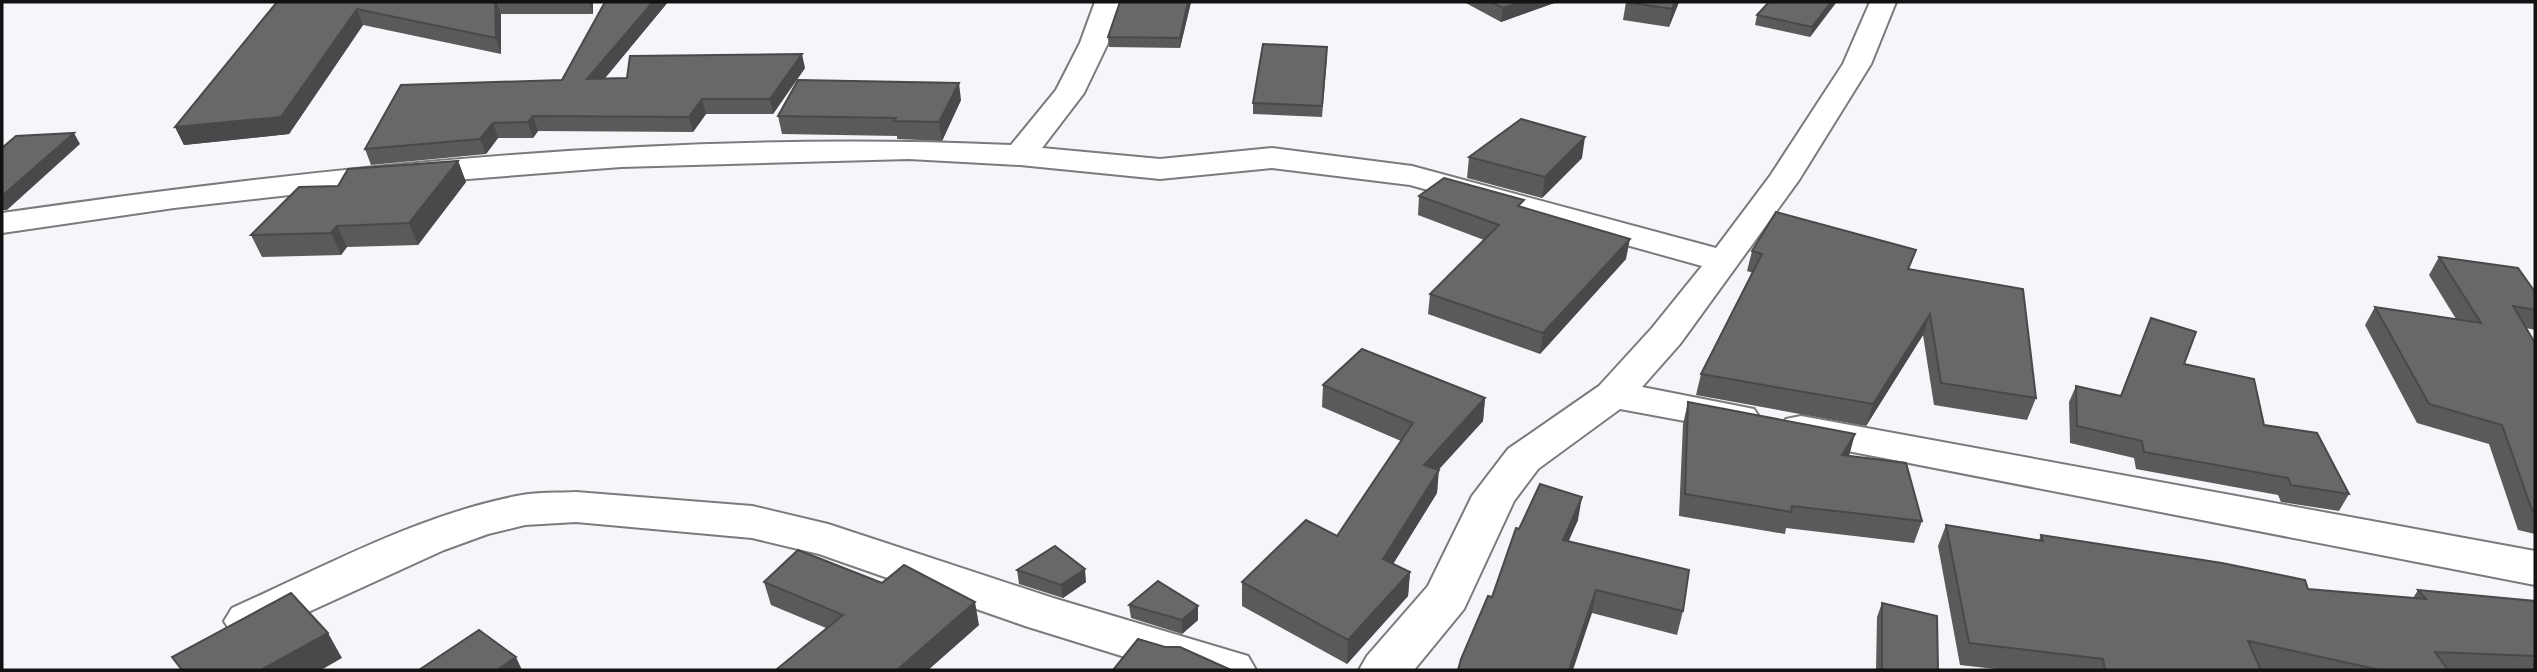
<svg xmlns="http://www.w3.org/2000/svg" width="2537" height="672" viewBox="0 0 2537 672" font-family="'Roboto Condensed',sans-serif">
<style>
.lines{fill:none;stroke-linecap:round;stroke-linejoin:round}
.street-casing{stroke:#797b7d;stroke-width:4}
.street{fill:#fff;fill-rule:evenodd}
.wall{fill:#5b595a}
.shaded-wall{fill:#4a484a}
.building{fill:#6a6769;stroke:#4a484a;stroke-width:2}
</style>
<rect width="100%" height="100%" fill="#f5f6f9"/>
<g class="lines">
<g class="street-casing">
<g id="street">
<path d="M1095,2H1121L1108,43L1084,93L1042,148L1160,159L1272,148L1412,166L1716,248L1770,176L1843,64L1870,2H1896L1871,64L1799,180L1680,344L1642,387L1754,409L1760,418L1754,427L1739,431L1620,409L1538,469L1514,501L1464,609L1414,670H1359L1367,656L1428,586L1472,496L1508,449L1599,386L1652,328L1702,266L1410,185L1272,168L1160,179L1020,165L909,159L621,167L352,188L174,208L2,233V213C336,165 674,130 1011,145L1056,90L1080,43Z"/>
<polygon points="1801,416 2535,551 2535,585 1786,439 1780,429 1786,419"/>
<path d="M576,492L752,506L828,524L1053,598L1248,656L1256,670H1167L1025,626L819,554L752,538L576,522L525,525L488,534L444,550L249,639L232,634L224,621L232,608C326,566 420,514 522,495C540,492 558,493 576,492Z"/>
</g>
</g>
<use href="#street" class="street"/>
</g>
<g class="wall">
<polygon points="277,2 593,2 593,14 501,14 501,54 363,25 289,134 184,145 175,127"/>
<polygon points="605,2 668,2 604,79 805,68 773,114 706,114 693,132 538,131 533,138 498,138 486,154 371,165 365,149 562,80"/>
<polygon points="1191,2 1180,48 1109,47 1108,37"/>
<polygon points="1464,2 1557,2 1501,22"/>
<polygon points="1626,2 1679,2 1669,27 1623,20"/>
<polygon points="1836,3 1810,37 1755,25 1757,15"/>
<polygon points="1327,57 1322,117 1253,114 1253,103"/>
<polygon points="961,100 942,141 897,139 897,136 782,134 778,116"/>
<polygon points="1469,157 1582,158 1542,198 1467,178"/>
<polygon points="458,161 466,182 418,245 347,247 341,255 262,257 251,235 338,186"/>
<polygon points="1419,196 1524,207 1626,259 1540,354 1428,314 1430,294 1484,240 1418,215"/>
<polygon points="1752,251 1910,269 2036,398 2027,420 1934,405 1923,335 1866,426 1696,395 1701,374 1753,273 1747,271"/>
<polygon points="2439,257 2535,292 2535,330 2526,328 2535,343 2535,534 2518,530 2489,444 2417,423 2365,325 2375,307 2456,319 2429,275"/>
<polygon points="2151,318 2184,364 2264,425 2349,494 2339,511 2281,502 2278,495 2136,469 2134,458 2070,443 2069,402 2076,386 2120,396"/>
<polygon points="1323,385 1485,398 1483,421 1438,470 1437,493 1393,564 1410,572 1408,596 1347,664 1242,606 1242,582 1337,536 1401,441 1322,407"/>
<polygon points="1688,402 1848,456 1922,521 1914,543 1786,528 1785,534 1679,516 1683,424"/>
<polygon points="1578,520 1568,541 1683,611 1677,635 1592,613 1492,597 1519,529"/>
<polygon points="1946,525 2039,540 2041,535 2308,589 2413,598 2418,590 2535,601 2535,670 2268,670 2260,669 2261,670 2004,670 1960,665 1938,546"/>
<polygon points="1017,570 1086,582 1063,598 1019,584"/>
<polygon points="764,582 979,625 928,670 777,670 777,669 826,628 771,605"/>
<polygon points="1882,603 1938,670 1876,670 1877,617"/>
<polygon points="1129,605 1198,620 1182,634 1131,618"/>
</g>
<g class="shaded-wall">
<polygon points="495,2 496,2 501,14 501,54 496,38"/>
<polygon points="589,2 593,2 593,14"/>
<polygon points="653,2 668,2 592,94 587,79"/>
<polygon points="1188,2 1191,2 1180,48 1180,38"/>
<polygon points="1520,2 1557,2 1501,22 1503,8"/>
<polygon points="1675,2 1679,2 1669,27 1672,9"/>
<polygon points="1831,2 1836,2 1810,37 1812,27"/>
<polygon points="357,9 363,25 289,134 184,145 175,127"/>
<polygon points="802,54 805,68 773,114 770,99"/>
<polygon points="959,83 961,100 942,141 939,122"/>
<polygon points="702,99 706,114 693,132 689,117"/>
<polygon points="533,116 538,131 533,138 528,122"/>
<polygon points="493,123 498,138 486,154 480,139"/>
<polygon points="74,133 80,144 7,210 2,210 2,196"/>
<polygon points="1585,137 1582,158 1542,198 1545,177"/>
<polygon points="458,161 466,182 418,245 409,223"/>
<polygon points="337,226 347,247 341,255 331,233"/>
<polygon points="1630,239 1626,259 1540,354 1543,333"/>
<polygon points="1930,314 1923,335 1866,426 1873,404"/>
<polygon points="1485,398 1483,421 1422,488 1424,465"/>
<polygon points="1855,434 1849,456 1842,455"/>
<polygon points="1439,470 1437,493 1382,582 1383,559"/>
<polygon points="1582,497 1578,520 1559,563 1563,540"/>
<polygon points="1085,569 1086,582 1063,598 1061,585"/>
<polygon points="1410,572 1408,596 1347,664 1348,640"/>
<polygon points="1596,590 1592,613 1573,670 1569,670"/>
<polygon points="975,602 979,625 928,670 897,670"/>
<polygon points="1198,606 1198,620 1182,634 1182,620"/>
<polygon points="328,633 342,658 321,670 261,670"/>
<polygon points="516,657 522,670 497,670"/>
</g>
<g class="building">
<polygon points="277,2 495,2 496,38 357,9 281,117 175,127"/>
<polygon points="605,2 653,2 587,79 627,78 630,56 802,54 770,99 702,99 689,117 533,116 528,122 493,123 480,139 365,149 401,85 562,80"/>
<polygon points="1120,2 1188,2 1180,38 1108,37"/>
<polygon points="1491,2 1520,2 1503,8"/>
<polygon points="1626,2 1675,2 1672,9"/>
<polygon points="1769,2 1831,2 1812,27 1757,15"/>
<polygon points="1263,44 1327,47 1322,106 1253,103"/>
<polygon points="798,80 959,83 939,122 894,121 896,118 778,116"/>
<polygon points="1521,119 1585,137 1545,177 1469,157"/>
<polygon points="74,133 2,196 2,148 16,136"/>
<polygon points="458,161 409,223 337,226 331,233 251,235 299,187 338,186 348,169"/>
<polygon points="1444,178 1524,200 1518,206 1630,239 1543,333 1430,294 1499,225 1419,196"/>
<polygon points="1776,212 1916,250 1908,269 2023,289 2036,398 1941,383 1930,314 1873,404 1701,374 1762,254 1752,251"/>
<polygon points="2439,257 2518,268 2535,292 2535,310 2513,306 2535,343 2535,511 2532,510 2502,425 2429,404 2375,307 2481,323"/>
<polygon points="2151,318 2196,332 2184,364 2254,379 2264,425 2317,433 2349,494 2291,485 2288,478 2144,452 2142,441 2077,426 2076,386 2121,396"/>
<polygon points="1362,349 1485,398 1424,465 1439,470 1383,559 1410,572 1348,640 1242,582 1306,520 1337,536 1413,423 1323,385"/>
<polygon points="1688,402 1855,434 1842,455 1906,463 1922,521 1792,506 1791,512 1685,494"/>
<polygon points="1540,484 1582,497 1563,540 1689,570 1683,611 1596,590 1569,670 1458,670 1461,659 1488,596 1492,597 1516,528 1519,529"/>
<polygon points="1946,525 2043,541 2041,535 2222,563 2305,580 2308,589 2426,599 2418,590 2535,601 2535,656 2435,652 2448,670 2380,670 2248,641 2261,670 2105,670 2103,659 1969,643"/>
<polygon points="1055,546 1085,569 1061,585 1017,570"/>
<polygon points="798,550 882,583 904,565 975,602 897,670 778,670 777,669 843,615 764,582"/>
<polygon points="1158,581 1198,606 1182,620 1129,605"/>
<polygon points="291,593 328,633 261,670 182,670 172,657"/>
<polygon points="1882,603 1937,616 1938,670 1882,670"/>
<polygon points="479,630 516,657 497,670 419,670"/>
<polygon points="1138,639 1165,647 1180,647 1231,670 1113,670"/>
</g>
<rect width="2537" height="672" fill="none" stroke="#121213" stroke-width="7"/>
</svg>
